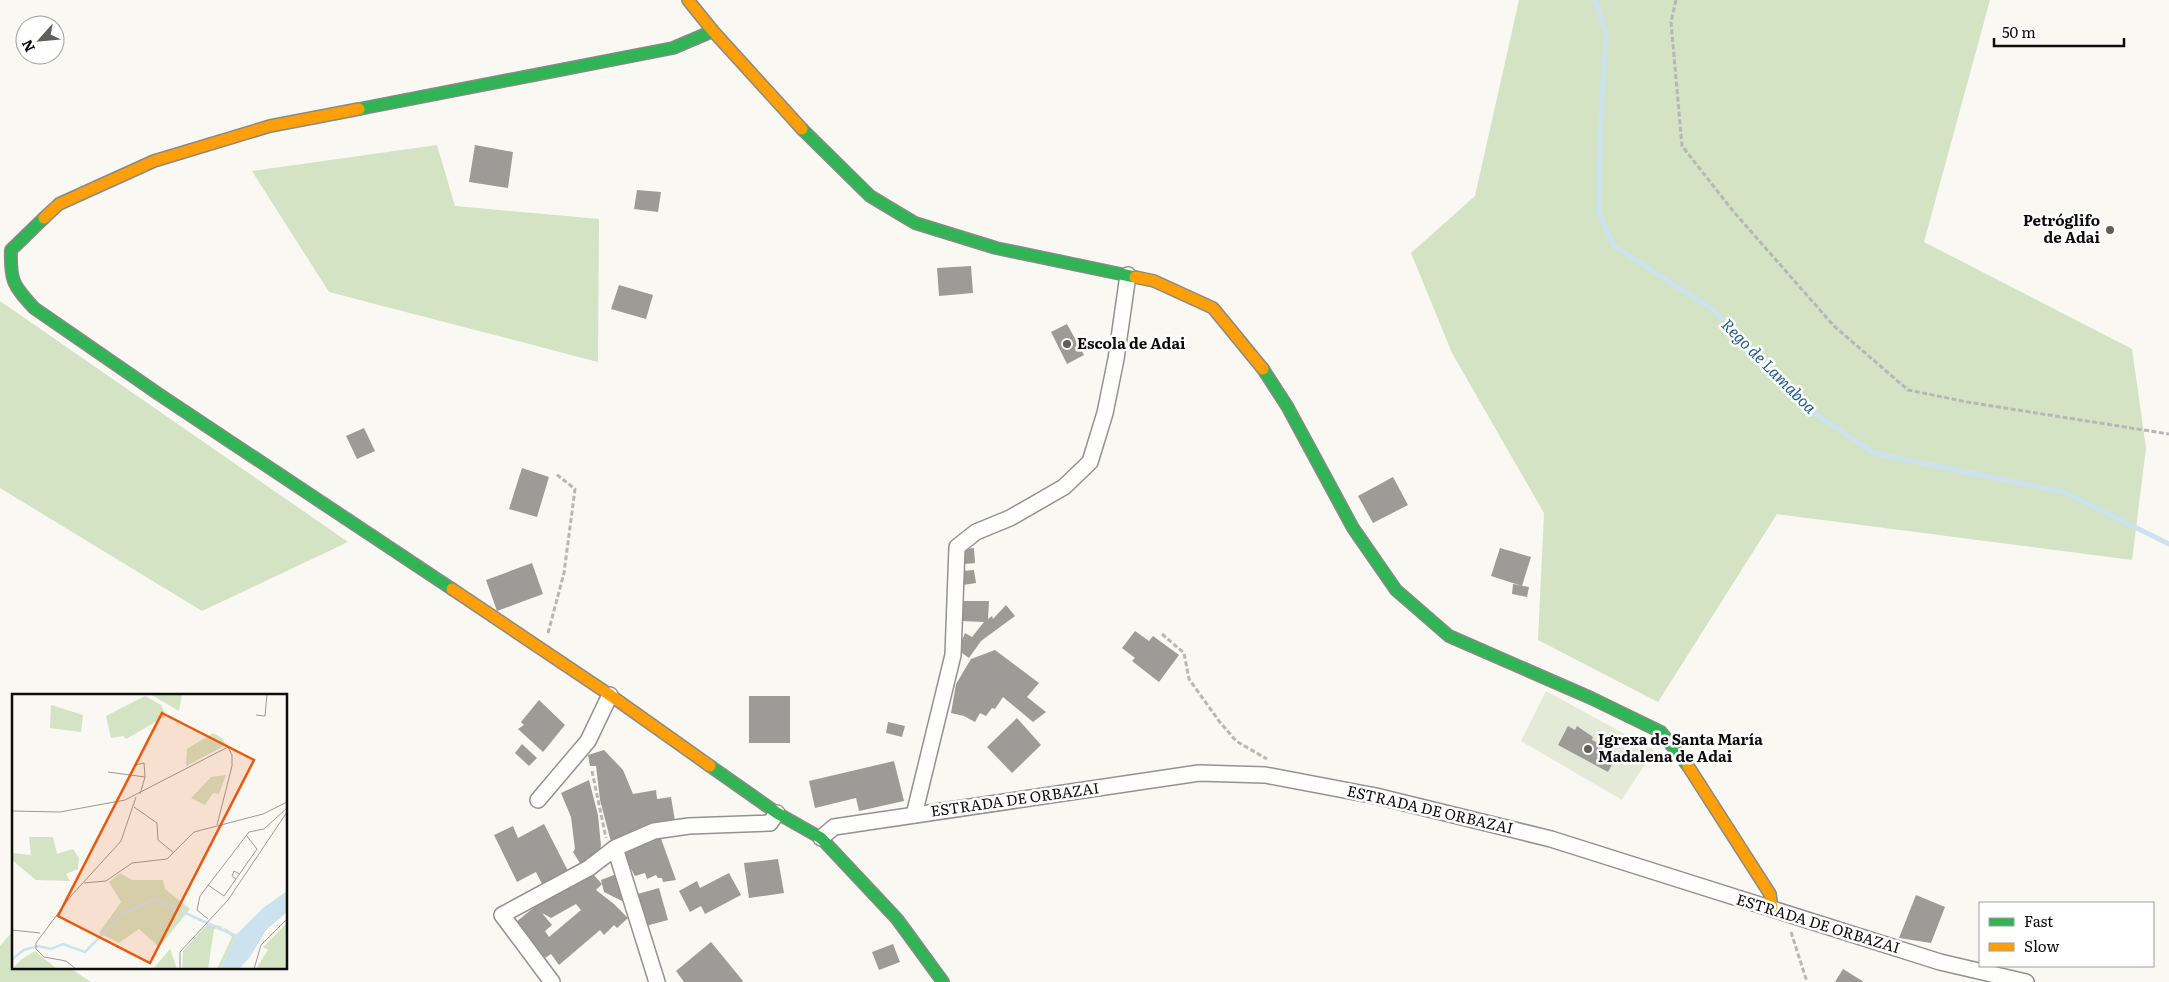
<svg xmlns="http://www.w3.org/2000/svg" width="2169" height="982" viewBox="0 0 2169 982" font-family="Literata,serif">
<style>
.forest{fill:#d3e3c3}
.cemetery{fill:#e4e9d8}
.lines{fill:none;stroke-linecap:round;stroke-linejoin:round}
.stream{stroke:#cce2ef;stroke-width:5}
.building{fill:#9d9b97;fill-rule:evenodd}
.street-casing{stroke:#939290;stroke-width:18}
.fast-casing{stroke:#8a8986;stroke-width:14}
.slow-casing{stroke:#8a8986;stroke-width:14}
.path{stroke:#b7b7b6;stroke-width:3;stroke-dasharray:5 2.5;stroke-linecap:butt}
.street{stroke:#fefefd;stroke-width:15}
.fast{stroke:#30b455;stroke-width:11}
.slow{stroke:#ff9f0a;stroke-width:11}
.poi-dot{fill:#5f5f5c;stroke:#fff;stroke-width:2}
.labels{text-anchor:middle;stroke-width:5;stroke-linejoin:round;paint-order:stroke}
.poi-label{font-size:15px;font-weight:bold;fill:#0c0c0c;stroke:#fff;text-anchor:start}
.street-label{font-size:15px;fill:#0c0c0c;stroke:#fff}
.water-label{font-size:16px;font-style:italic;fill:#255c8f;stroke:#fff}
.inset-river{fill:none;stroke:#cce2ef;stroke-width:2.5}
.inset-road{fill:none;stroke:#9b9a96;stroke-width:1}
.view{fill:#e8590c;fill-opacity:0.15;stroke:#e8590c;stroke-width:2.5}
.inset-edge{fill:none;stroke:#0c0c0c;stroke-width:2.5}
</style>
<rect width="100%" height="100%" fill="#faf8f2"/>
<g class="forest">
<polygon points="1519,0 1990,0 1924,242 2132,349 2146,448 2132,560 1777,514 1658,702 1538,640 1544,513 1452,353 1411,253 1475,196"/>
<polygon points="437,145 455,206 599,219 598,362 329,292 252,171"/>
<polygon points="0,301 348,542 202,611 0,488"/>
<polygon points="13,931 14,968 70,968 91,982 0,982 0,946"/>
</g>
<polygon class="cemetery" points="1546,691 1654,750 1622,800 1521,741"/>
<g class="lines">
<polyline class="stream" points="1595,0 1606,33 1600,138 1599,213 1614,246 1712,309 1811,411 1874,453 2064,492 2169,544"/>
</g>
<g class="building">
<polygon points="475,145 513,152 508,188 469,182"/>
<polygon points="637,190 661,192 658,212 634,209"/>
<polygon points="971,266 973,293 939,296 937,268"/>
<polygon points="619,285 653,295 646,319 611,309"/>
<polygon points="1067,324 1084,355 1067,364 1051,332"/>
<polygon points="364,428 375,451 357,459 346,436"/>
<polygon points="522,468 549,477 537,517 509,509"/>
<polygon points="1393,477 1408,505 1373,523 1358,496"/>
<polygon points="974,548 975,563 965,564 964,549"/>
<polygon points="1500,548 1531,557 1522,586 1491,576"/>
<polygon points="532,563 543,594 497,611 486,580"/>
<polygon points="974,570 976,583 963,585 962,571"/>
<polygon points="1513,584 1529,587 1527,597 1512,594"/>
<polygon points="961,601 989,601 988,619 992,616 993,619 1006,605 1015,616 981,641 969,658 958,650 965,633 972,637 984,622 961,621"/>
<polygon points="1135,631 1149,641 1153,636 1179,655 1159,682 1132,661 1135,658 1122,648"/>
<polygon points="995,650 1039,683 1027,697 1046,712 1033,722 1003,697 995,709 992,708 986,716 980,713 975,722 964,716 951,713 956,684 971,659"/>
<rect x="749" y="696" width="41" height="47"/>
<polygon points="539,700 565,725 543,752 518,729 524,725 521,722"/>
<polygon points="1017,718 1041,745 1012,773 987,747"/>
<polygon points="888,722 905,726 902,737 886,733"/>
<polygon points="1568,726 1575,730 1577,726 1593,737 1592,740 1618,753 1608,772 1558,745"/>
<polygon points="522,744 537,758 529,766 515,753"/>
<polygon points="604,750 623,770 633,794 656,790 657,799 671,797 675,821 611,842 600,800 596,766 590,766 588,755"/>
<polygon points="894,761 904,801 859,811 856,798 815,808 809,781"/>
<polygon points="589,780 598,815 601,846 597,856 583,868 573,852 575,849 571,817 561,793"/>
<polygon points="544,824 569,873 543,886 536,872 517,882 494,835 513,826 518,838"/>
<polygon points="660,836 676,880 663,882 662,878 658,878 656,875 647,879 645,873 635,876 625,858 624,850"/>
<polygon points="778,859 784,893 749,898 744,863"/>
<path d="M592,873L602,884L596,890L614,904L628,918L617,928L614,925L604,935L600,930L559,965L551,954L545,958L516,922L537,905L535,902ZM576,904L581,910L549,937L545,931L552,925L542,913L551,918Z"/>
<polygon points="619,873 626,898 622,901 604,892 601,880"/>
<polygon points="729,873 741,895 705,914 701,906 690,912 679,891 697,881 700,888"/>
<polygon points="659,888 668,920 642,927 634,895"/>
<polygon points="1916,895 1945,907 1931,943 1899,938"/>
<polygon points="711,942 743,981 742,982 684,982 676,971"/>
<polygon points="893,944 900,962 879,970 872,952"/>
<polygon points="1843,969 1864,982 1835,982"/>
</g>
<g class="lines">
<g class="street-casing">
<g id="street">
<polyline points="538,800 588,741 610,695"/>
<polyline points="914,815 953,655 957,547 976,532 1010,518 1064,487 1090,462 1105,413 1116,359 1128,275"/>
<polyline points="821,838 834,827 1199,773 1265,775 1376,796 1551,839 1940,962 2026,982"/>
<polyline points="552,982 502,915 589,868 615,848"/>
<polyline points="657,982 615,848 654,831 689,826 770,823 777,813"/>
</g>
</g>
<g class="fast-casing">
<g id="fast">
<polyline points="359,109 673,48 713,31"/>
<polyline points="802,129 870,196 915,223 996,248 1135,277"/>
<path d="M44,218L11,250C10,281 13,285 34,308L160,395L452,589"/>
<polyline points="1263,369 1287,406 1353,528 1396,590 1449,636 1591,698 1661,732 1688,766"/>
<polyline points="710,766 777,813 821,838 897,919 943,982"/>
</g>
</g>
<g class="slow-casing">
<g id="slow">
<polyline points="688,0 713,31 802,129"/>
<polyline points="44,218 59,204 154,161 270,126 359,109"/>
<polyline points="1135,277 1154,281 1213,308 1263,369"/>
<polyline points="452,589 610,695 710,766"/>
<polyline points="1688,766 1770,894 1772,909"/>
</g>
</g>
<g class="path">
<polyline points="1676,0 1671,22 1682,146 1733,211 1834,326 1908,390 1967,402 2169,434"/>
<polyline points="548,633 564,573 575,489 556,474"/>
<polyline points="1162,634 1184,653 1189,679 1219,721 1236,741 1267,759"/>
<polyline points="592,771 606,838"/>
<polyline points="1791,932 1807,982"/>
</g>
<use href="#street" class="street"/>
<use href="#fast" class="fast"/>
<use href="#slow" class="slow"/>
</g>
<g class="poi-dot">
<circle cx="2110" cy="230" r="5"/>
<circle cx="1067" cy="344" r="5"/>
<circle cx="1588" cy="749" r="5"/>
</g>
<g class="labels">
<g class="poi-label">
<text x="2100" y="226" text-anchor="end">Petróglifo<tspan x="2100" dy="17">de Adai</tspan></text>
<text x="1077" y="349">Escola de Adai</text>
<text x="1598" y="745">Igrexa de Santa María<tspan x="1598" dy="17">Madalena de Adai</tspan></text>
</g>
<g class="street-label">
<text transform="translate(1015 800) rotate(-8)" y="5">ESTRADA DE ORBAZAI</text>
<text transform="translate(1430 810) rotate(13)" y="5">ESTRADA DE ORBAZAI</text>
<text transform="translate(1818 924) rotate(17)" y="5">ESTRADA DE ORBAZAI</text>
</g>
<g class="water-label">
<text transform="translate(1769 366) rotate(45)" y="6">Rego de Lamaboa</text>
</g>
</g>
<g transform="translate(12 694)">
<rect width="275" height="275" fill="#faf8f2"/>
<path d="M138,0H170L167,17ZM133,2L149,11L154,22L114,45L111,42L99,44L94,22ZM39,11L71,21L69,38L38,34ZM201,39L211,45L214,51L174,72L175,55ZM214,81L207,100L201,99L193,111L179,104L199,83ZM17,143H41L45,160L61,155L67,164L66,175L54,180L58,187L24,186L0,166V159L19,161ZM108,179L120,186H151L153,195L178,215L147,253L127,235L107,249L87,239L109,208L97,188ZM196,229L211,233L224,241L208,275H205L220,243L211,233L202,235L196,275H170L171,257ZM275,229V275H244L256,256L251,253ZM158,255L165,275H141ZM23,257L45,275H0L10,265Z" fill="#d3e3c3"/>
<path d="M275,197V218L254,236L238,263L227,275H208L224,241L251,214Z" fill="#cce2ef"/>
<path class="inset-river" d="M0,265L12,256L26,252L39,255L51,250L73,258L110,220L142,205L224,242"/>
<path class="inset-road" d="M244,21L253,22L255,0M123,71L132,69L133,83M96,78L133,83L128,100M122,113L145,129L146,146L162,159M0,117L48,118L113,106L216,53L220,61V72L205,131M224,185L220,182L222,177L228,180M72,189L94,187L120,169L155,165L182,138L251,120L275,108M196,191L212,202L219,192L245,155L234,141M196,225L185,216L188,202L237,138L252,135L275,114M0,236L28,239M64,275L54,267L32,263L24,255V249L59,202L109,147L124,103M168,275V258L216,206L275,118M242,275L249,251L275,225"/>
<path class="view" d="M150,19L242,66L138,269L46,222Z"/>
<rect width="275" height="275" class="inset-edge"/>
</g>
<rect x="1979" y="902" width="175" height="65" fill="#ffffff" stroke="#9e9e9e"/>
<rect x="1989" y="918" width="25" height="8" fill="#30b455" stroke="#9e9e9e"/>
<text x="2024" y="927" font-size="15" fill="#0c0c0c">Fast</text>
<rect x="1989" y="943" width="25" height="8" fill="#ff9f0a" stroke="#9e9e9e"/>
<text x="2024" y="952" font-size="15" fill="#0c0c0c">Slow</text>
<g transform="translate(40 40) rotate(243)"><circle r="24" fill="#ffffff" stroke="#9e9e9e"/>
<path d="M0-4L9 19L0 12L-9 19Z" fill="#5f5f5c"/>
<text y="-8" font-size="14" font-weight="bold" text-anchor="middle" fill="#0c0c0c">N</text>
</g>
<path d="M1994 38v8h130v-8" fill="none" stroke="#0c0c0c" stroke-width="2.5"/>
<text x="2002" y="38" font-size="15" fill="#0c0c0c" stroke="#ffffff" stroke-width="4" paint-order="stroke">50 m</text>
</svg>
